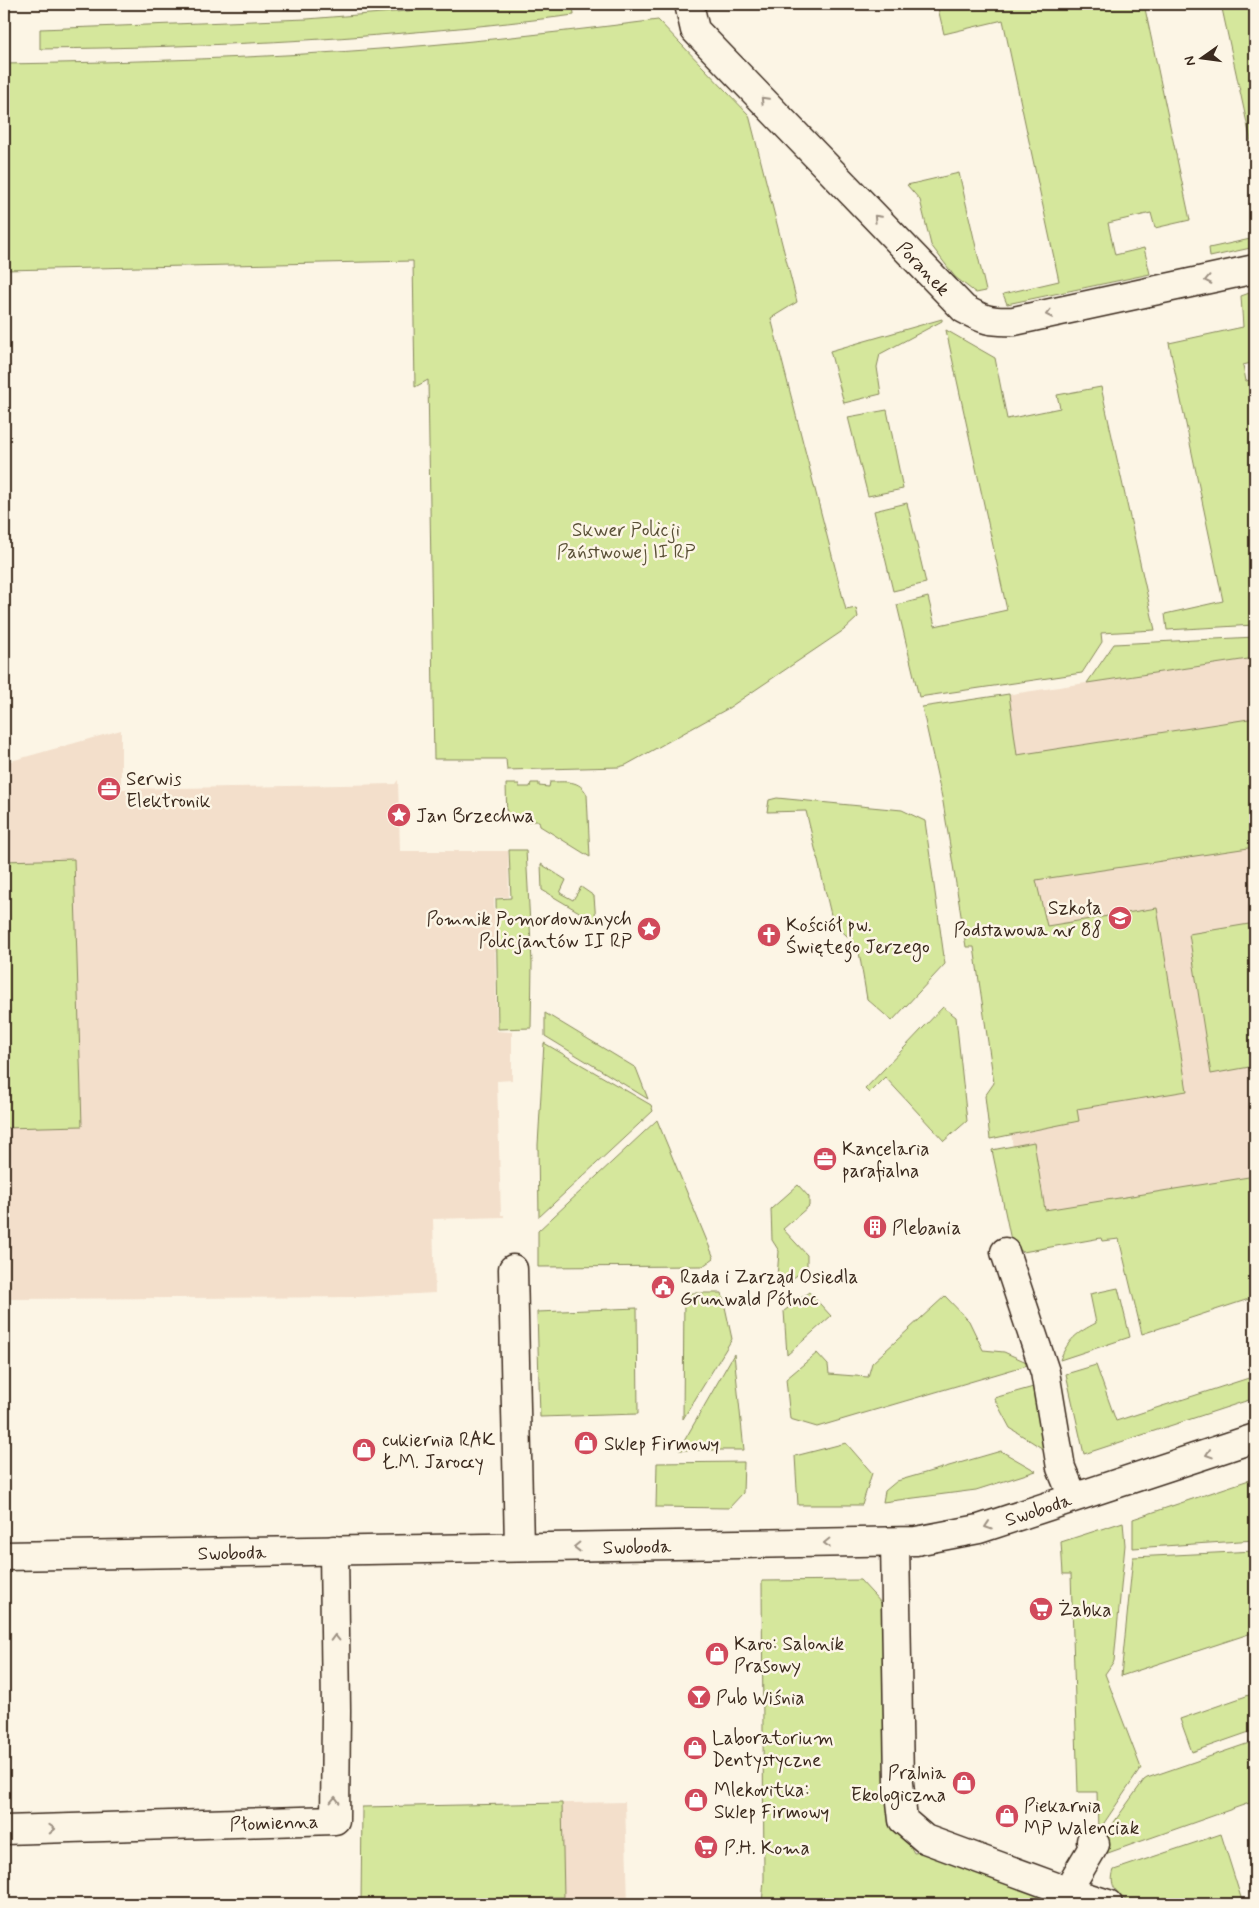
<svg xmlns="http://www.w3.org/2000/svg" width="1259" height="1908" viewBox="0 0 1259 1908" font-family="Mynerve,sans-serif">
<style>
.built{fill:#f3dfcb}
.green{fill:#d5e79c;stroke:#88885d}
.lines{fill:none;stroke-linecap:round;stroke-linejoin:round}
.minor-casing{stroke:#3b2a1e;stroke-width:31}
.minor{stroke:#fcf5e5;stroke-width:28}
.oneway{stroke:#9c9082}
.labels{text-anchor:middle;stroke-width:5;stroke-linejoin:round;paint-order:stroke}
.street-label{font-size:19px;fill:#3b2a1e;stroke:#fcf5e5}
.park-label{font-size:19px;fill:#5a5037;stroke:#fcf5e5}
.poi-label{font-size:19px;fill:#3b2a1e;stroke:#fcf5e5;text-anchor:start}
</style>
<rect width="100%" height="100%" fill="#fcf5e5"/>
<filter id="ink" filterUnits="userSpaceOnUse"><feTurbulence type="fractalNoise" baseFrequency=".02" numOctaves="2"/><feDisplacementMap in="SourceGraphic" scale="10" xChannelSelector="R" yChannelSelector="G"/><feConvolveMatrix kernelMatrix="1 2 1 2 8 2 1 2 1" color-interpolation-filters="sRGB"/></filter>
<g filter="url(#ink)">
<g class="built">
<polygon points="1255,658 1255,1201 1024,1238 958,702"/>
<polygon points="121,730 121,789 395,784 398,780 400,851 508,851 509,897 494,898 497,1031 512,1032 512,1080 497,1081 501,1215 504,1215 504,1217 433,1219 435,1293 360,1297 4,1299 4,763"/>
<polygon points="625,1802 628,1904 361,1904 362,1807"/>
</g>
<g class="green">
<path d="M494,4H573L574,15C397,38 219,47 40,49V29L307,19Z"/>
<polygon points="937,4 1144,4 1190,220 1155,228 1151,213 1108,223 1115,255 1144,248 1150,274 1007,304 1003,294 1059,281 1003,20 944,34"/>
<polygon points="1221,4 1255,4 1255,160"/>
<path d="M658,20L749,115L797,302L771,318L846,610L856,608L858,617L844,630L727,709L626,765L619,767L507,770L506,759H434L428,380L415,387L413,261L4,270V64C134,62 264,58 394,48C482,41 570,31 658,20Z"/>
<polygon points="959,173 986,291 976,293 955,277 931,245 920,200 907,185"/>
<polygon points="1255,238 1255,247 1210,257 1209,248"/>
<polygon points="1255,291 1255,362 1243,365 1246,381 1255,379 1255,625 1167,630 1165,614 1223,601 1169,343 1243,327 1241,296"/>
<polygon points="942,319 942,321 880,354 877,367 881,394 844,403 830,351"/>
<polygon points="946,330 995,358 1007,419 1060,408 1057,395 1101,387 1155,630 1101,633 1102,642 1082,673 919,697 897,605 928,597 935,626 1007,610"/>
<polygon points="887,410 903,489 868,496 848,417"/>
<polygon points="907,503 926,583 893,591 874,511"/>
<polygon points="1255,637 1255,658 1087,683 1114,644"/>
<polygon points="1009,694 1017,755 1255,718 1255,847 1036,880 1047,926 1157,908 1187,1091 1077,1109 1079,1121 990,1139 985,1096 994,1083 974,947 966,947 943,802 922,707"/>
<path d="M550,782C565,782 580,779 587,795L590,857L540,826L539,821L507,822L506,784H519V787H530L531,783H539V786L549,787Z"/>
<polygon points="777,798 902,810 925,821 945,964 892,1021 867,999 858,946 833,923 806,811 767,812 769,800"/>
<polygon points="509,850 526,850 532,963 531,1028 498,1029 496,899 511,898"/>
<polygon points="74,859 82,1126 4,1128 4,861"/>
<polygon points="541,864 566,880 560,893 573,900 581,887 594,896 596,922 542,890"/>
<polygon points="1255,923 1255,1066 1211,1074 1189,934"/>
<polygon points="943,1007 956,1017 967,1121 944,1141 885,1077 869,1093 865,1089"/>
<polygon points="545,1013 636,1068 648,1099 545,1036"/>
<polygon points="544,1043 651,1105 653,1111 539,1217 538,1145"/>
<polygon points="657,1120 714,1258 703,1266 538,1267 538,1231"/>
<polygon points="1034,1142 1045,1210 1255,1176 1255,1297 1142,1334 1119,1239 1102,1241 1101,1238 1023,1252 1012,1245 992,1150"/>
<polygon points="798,1185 809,1197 809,1206 783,1229 807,1255 807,1267 785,1285 777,1278 779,1251 772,1240 771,1209"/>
<path d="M1118,1288L1130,1337L1060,1360C1068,1339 1077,1333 1096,1323L1090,1294Z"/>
<polygon points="809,1292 831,1316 787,1355 784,1311"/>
<polygon points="684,1293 722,1293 732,1339 683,1419"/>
<polygon points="945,1296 969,1321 983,1350 1004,1352 1031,1364 817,1427 790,1419 786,1379 817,1353 828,1365 829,1374 868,1377 872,1363"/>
<polygon points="637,1308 638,1414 540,1417 537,1312"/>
<polygon points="734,1354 744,1450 679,1450"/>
<polygon points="1096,1365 1116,1421 1255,1376 1255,1398 1084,1454 1066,1374"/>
<polygon points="1037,1386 1048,1452 1010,1428 994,1398"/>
<polygon points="846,1443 872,1473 862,1505 798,1505 795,1456"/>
<polygon points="1001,1451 1036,1471 976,1490 883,1502 885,1491 897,1481"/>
<polygon points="744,1462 743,1493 729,1508 656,1507 657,1463"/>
<polygon points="1255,1478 1255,1540 1133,1548 1133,1519"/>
<polygon points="1123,1522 1125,1545 1114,1661 1105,1674 1141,1768 1098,1832 1097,1792 1078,1792 1071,1574 1063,1574 1061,1542"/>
<polygon points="1255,1551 1255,1632 1121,1676 1133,1557"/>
<polygon points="860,1580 884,1606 888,1807 914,1853 922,1852 1068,1904 762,1904 764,1879 762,1581"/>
<polygon points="1255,1693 1255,1730 1192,1752 1180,1719"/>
<polygon points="1255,1741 1255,1801 1105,1854 1102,1839 1144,1780 1147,1778"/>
<polygon points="562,1803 564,1897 549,1897 549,1904 361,1904 362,1807"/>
<path d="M1221,1834L1243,1904H1130C1118,1893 1108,1887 1114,1870Z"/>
</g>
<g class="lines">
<g class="minor-casing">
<g id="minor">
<path d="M689,4L695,30L964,309C984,320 990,322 1014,321L1255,269"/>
<polyline points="1005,1252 1045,1372 1061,1468 1073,1497"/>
<polyline points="513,1269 519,1547"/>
<polyline points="895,1542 899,1783 903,1820 925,1839 1067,1891 1108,1904"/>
<polyline points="4,1556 916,1541 979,1529 1255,1438"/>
<polyline points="4,1830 335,1820 336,1711 334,1550"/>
<polyline points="1067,1891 1095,1844 1091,1841"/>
</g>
</g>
<use href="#minor" class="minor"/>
</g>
<defs><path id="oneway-chevron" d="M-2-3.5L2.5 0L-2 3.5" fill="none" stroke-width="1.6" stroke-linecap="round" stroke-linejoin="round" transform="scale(1.25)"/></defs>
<g class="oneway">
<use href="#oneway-chevron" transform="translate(764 100) rotate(-134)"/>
<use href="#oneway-chevron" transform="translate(877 218) rotate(-134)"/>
<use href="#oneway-chevron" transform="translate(1208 280) rotate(168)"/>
<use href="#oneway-chevron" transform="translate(1049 314) rotate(168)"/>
<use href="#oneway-chevron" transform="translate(1209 1454) rotate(162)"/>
<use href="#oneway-chevron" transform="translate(988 1526) rotate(162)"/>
<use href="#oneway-chevron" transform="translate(827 1543) rotate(179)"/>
<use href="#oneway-chevron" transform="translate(577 1547) rotate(179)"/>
<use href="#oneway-chevron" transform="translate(335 1638) rotate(-91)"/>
<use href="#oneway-chevron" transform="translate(335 1800) rotate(-89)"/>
<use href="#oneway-chevron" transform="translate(52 1829) rotate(-2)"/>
</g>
</g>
<defs>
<g id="office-disc" transform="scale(1.25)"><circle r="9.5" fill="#d1495b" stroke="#fcf5e5"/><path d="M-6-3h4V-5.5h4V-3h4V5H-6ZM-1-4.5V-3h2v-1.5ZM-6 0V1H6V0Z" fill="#fff"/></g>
<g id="sight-disc" transform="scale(1.25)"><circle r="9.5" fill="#d1495b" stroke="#fcf5e5"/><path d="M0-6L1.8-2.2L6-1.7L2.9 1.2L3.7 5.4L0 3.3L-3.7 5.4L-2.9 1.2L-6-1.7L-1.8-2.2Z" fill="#fff"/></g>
<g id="school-disc" transform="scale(1.25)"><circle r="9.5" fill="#d1495b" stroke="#fcf5e5"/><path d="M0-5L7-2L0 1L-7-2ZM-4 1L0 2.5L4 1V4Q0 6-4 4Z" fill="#fff"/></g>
<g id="church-disc" transform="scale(1.25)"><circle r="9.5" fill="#d1495b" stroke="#fcf5e5"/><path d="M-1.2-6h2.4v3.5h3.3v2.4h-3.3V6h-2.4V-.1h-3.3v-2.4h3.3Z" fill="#fff"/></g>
<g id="building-disc" transform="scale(1.25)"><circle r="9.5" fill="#d1495b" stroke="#fcf5e5"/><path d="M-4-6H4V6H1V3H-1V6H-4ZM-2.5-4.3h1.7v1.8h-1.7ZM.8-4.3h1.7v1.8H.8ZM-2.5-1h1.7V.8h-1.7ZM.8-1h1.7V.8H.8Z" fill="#fff"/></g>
<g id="civic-disc" transform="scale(1.25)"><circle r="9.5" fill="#d1495b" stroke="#fcf5e5"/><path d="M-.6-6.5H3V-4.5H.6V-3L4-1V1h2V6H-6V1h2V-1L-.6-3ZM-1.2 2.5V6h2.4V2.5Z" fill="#fff"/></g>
<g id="shop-disc" transform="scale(1.25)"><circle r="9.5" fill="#d1495b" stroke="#fcf5e5"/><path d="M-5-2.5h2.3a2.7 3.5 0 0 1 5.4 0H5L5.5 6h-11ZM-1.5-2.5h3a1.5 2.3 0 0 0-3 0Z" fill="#fff"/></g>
<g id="supermarket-disc" transform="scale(1.25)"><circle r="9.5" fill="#d1495b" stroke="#fcf5e5"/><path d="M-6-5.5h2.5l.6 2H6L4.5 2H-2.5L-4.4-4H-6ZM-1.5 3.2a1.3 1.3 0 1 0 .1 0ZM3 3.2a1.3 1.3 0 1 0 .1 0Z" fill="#fff"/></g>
<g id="bar-disc" transform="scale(1.25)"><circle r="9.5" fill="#d1495b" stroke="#fcf5e5"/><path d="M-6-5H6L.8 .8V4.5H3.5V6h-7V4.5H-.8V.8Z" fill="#fff"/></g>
</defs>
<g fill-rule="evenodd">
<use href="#office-disc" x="109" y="789"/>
<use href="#sight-disc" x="399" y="815"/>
<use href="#school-disc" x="1120" y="918"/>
<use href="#sight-disc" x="649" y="929"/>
<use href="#church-disc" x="769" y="935"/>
<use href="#office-disc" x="825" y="1159"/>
<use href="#building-disc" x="875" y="1227"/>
<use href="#civic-disc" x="663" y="1287"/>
<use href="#shop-disc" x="586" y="1443"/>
<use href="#shop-disc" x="364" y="1450"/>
<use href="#supermarket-disc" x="1041" y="1609"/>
<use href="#shop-disc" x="717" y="1654"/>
<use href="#bar-disc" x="699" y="1697"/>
<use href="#shop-disc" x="695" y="1748"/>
<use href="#shop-disc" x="964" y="1783"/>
<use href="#shop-disc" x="696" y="1800"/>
<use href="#shop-disc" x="1007" y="1816"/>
<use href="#supermarket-disc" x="706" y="1847"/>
</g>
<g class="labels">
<g class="street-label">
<text transform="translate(924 268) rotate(46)" y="7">Poranek</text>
<text transform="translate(1038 1509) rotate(-18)" y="7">Swoboda</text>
<text transform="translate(637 1546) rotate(-1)" y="7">Swoboda</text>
<text transform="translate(232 1552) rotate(-1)" y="7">Swoboda</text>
<text transform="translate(274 1822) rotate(-2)" y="7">Płomienna</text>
</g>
<g class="park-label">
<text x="626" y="536">Skwer Policji<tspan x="626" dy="22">Państwowej II RP</tspan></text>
</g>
<g class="poi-label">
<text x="126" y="785">Serwis<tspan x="126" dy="22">Elektronik</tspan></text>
<text x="416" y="822">Jan Brzechwa</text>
<text x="1102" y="914" text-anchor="end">Szkoła<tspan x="1102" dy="22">Podstawowa nr 88</tspan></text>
<text x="632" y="925" text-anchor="end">Pomnik Pomordowanych<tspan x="632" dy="22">Policjantów II RP</tspan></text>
<text x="786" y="931">Kościół pw.<tspan x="786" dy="22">Świętego Jerzego</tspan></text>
<text x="842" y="1155">Kancelaria<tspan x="842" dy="22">parafialna</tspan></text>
<text x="892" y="1234">Plebania</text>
<text x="680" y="1283">Rada i Zarząd Osiedla<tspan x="680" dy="22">Grunwald Północ</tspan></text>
<text x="382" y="1446">cukiernia RAK<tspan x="382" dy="22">Ł.M. Jaroccy</tspan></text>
<text x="604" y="1450">Sklep Firmowy</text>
<text x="1058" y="1616">Żabka</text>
<text x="734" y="1650">Karo: Salonik<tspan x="734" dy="22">Prasowy</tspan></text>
<text x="716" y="1704">Pub Wiśnia</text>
<text x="712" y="1744">Laboratorium<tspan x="712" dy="22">Dentystyczne</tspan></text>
<text x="946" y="1779" text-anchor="end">Pralnia<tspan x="946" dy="22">Ekologiczna</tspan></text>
<text x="714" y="1796">Mlekovitka:<tspan x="714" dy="22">Sklep Firmowy</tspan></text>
<text x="1024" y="1812">Piekarnia<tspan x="1024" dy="22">MP Walenciak</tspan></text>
<text x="724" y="1854">P.H. Koma</text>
</g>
</g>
<rect width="1259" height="1908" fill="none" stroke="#fcf5e5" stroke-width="20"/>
<rect x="10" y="10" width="1239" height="1888" fill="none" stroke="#3b2a1e" stroke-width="2" filter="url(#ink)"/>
<g transform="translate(1202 58) rotate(256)" stroke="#fcf5e5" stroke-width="4" paint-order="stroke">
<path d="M0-4L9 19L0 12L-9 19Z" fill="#3b2a1e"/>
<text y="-8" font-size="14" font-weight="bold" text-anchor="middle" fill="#3b2a1e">N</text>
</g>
</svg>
